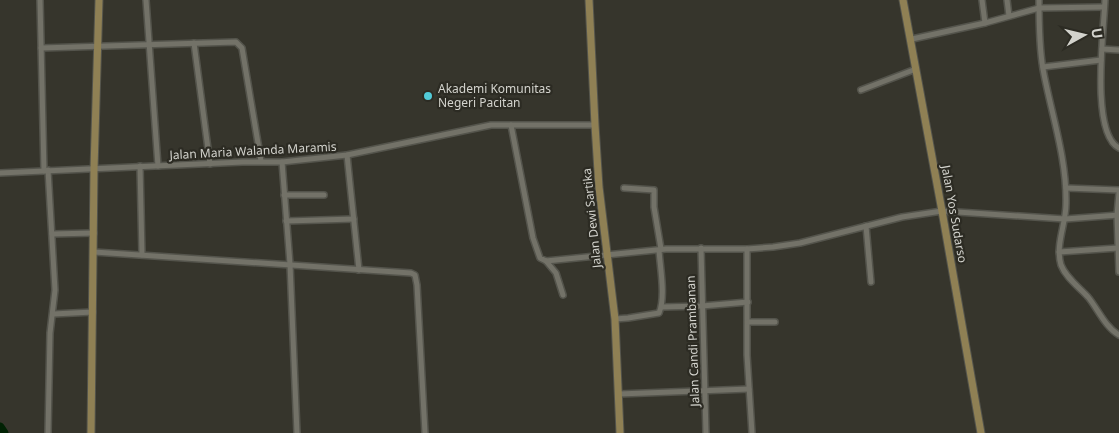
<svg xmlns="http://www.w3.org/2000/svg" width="1119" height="433" viewBox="0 0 1119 433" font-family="'Noto Sans',sans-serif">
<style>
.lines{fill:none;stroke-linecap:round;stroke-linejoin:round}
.river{stroke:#012204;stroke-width:9}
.street-casing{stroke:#54544c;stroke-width:8}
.secondary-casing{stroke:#54544c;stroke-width:9}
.street{stroke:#737268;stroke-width:5}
.secondary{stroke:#8f8054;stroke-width:7}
.poi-dot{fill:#52cbd8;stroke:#2c2b23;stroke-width:2}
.labels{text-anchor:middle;stroke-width:4.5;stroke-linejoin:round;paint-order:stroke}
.poi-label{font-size:12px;fill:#d3d3cd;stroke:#2c2b23;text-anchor:start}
.street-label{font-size:12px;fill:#d3d3cd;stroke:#2c2b23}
</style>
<rect width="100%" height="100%" fill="#36352c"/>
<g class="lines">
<polyline class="river" points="0,427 4,433"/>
<g class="street-casing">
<g id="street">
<polyline points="40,0 44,171"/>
<polyline points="146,0 158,166"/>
<polyline points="982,0 985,23"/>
<polyline points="1007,0 1009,16"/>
<path d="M1039,0C1039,23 1039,46 1043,69C1051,113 1067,158 1066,204C1066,224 1055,245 1061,265C1066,278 1079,287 1088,297C1098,309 1105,327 1119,335"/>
<path d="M1105,0C1104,29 1090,133 1119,148"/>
<polyline points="912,39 985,23 1039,8 1104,7"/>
<polyline points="194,43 210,164"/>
<polyline points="41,48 236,42 242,48 261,161"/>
<polyline points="1102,49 1119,50"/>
<polyline points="1043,67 1101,60"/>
<polyline points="861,90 916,69"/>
<polyline points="511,125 533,238 540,258 546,261 666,249 747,249 773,247 800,243 902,217 942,211 1065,219 1119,215"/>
<polyline points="347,155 359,270"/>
<polyline points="282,162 290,264 297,433"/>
<polyline points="140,166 142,255"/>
<polyline points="48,170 55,290 50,333 48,433"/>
<polyline points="0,173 243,162 282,162 347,155 491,125 595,125"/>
<polyline points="624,188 654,190 654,207 661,249"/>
<polyline points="1066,188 1119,190"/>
<polyline points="1119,193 1117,215 1119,272"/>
<polyline points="284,195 324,195"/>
<polyline points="286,221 354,219"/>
<polyline points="866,226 871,282"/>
<polyline points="52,234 94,233"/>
<polyline points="701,248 706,433"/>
<polyline points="747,249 747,355 752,433"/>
<polyline points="94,252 411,273 415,275 417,285 425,433"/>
<polyline points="1059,252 1118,248"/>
<polyline points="546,261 556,273 563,295"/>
<polyline points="662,307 702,306 748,302"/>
<polyline points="53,314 93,312"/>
<path d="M615,319L628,318L659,313C666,297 660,267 659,250"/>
<polyline points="748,322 775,322"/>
<polyline points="619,394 749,389"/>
</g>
</g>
<g class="secondary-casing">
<g id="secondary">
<polyline points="589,0 595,125 599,187 615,319 620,433"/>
<polyline points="903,0 942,211 981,433"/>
<polyline points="91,433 94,169 99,0"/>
</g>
</g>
<use href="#street" class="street"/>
<use href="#secondary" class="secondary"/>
</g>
<circle class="poi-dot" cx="428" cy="96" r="5"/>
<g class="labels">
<g class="poi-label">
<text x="438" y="93">Akademi Komunitas<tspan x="438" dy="14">Negeri Pacitan</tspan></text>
</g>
<g class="street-label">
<text transform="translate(253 151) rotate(-3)" y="4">Jalan Maria Walanda Maramis</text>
<text transform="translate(954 214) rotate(80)" y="4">Jalan Yos Sudarso</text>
<text transform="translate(592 218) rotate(-96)" y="4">Jalan Dewi Sartika</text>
<text transform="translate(693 341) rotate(-92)" y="4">Jalan Candi Prambanan</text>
</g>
</g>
<g transform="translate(1084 35) rotate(82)" stroke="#2c2b23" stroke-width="4" paint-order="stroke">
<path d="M0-4L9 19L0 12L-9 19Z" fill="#d3d3cd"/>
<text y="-8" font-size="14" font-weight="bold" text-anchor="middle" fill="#d3d3cd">U</text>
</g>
</svg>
